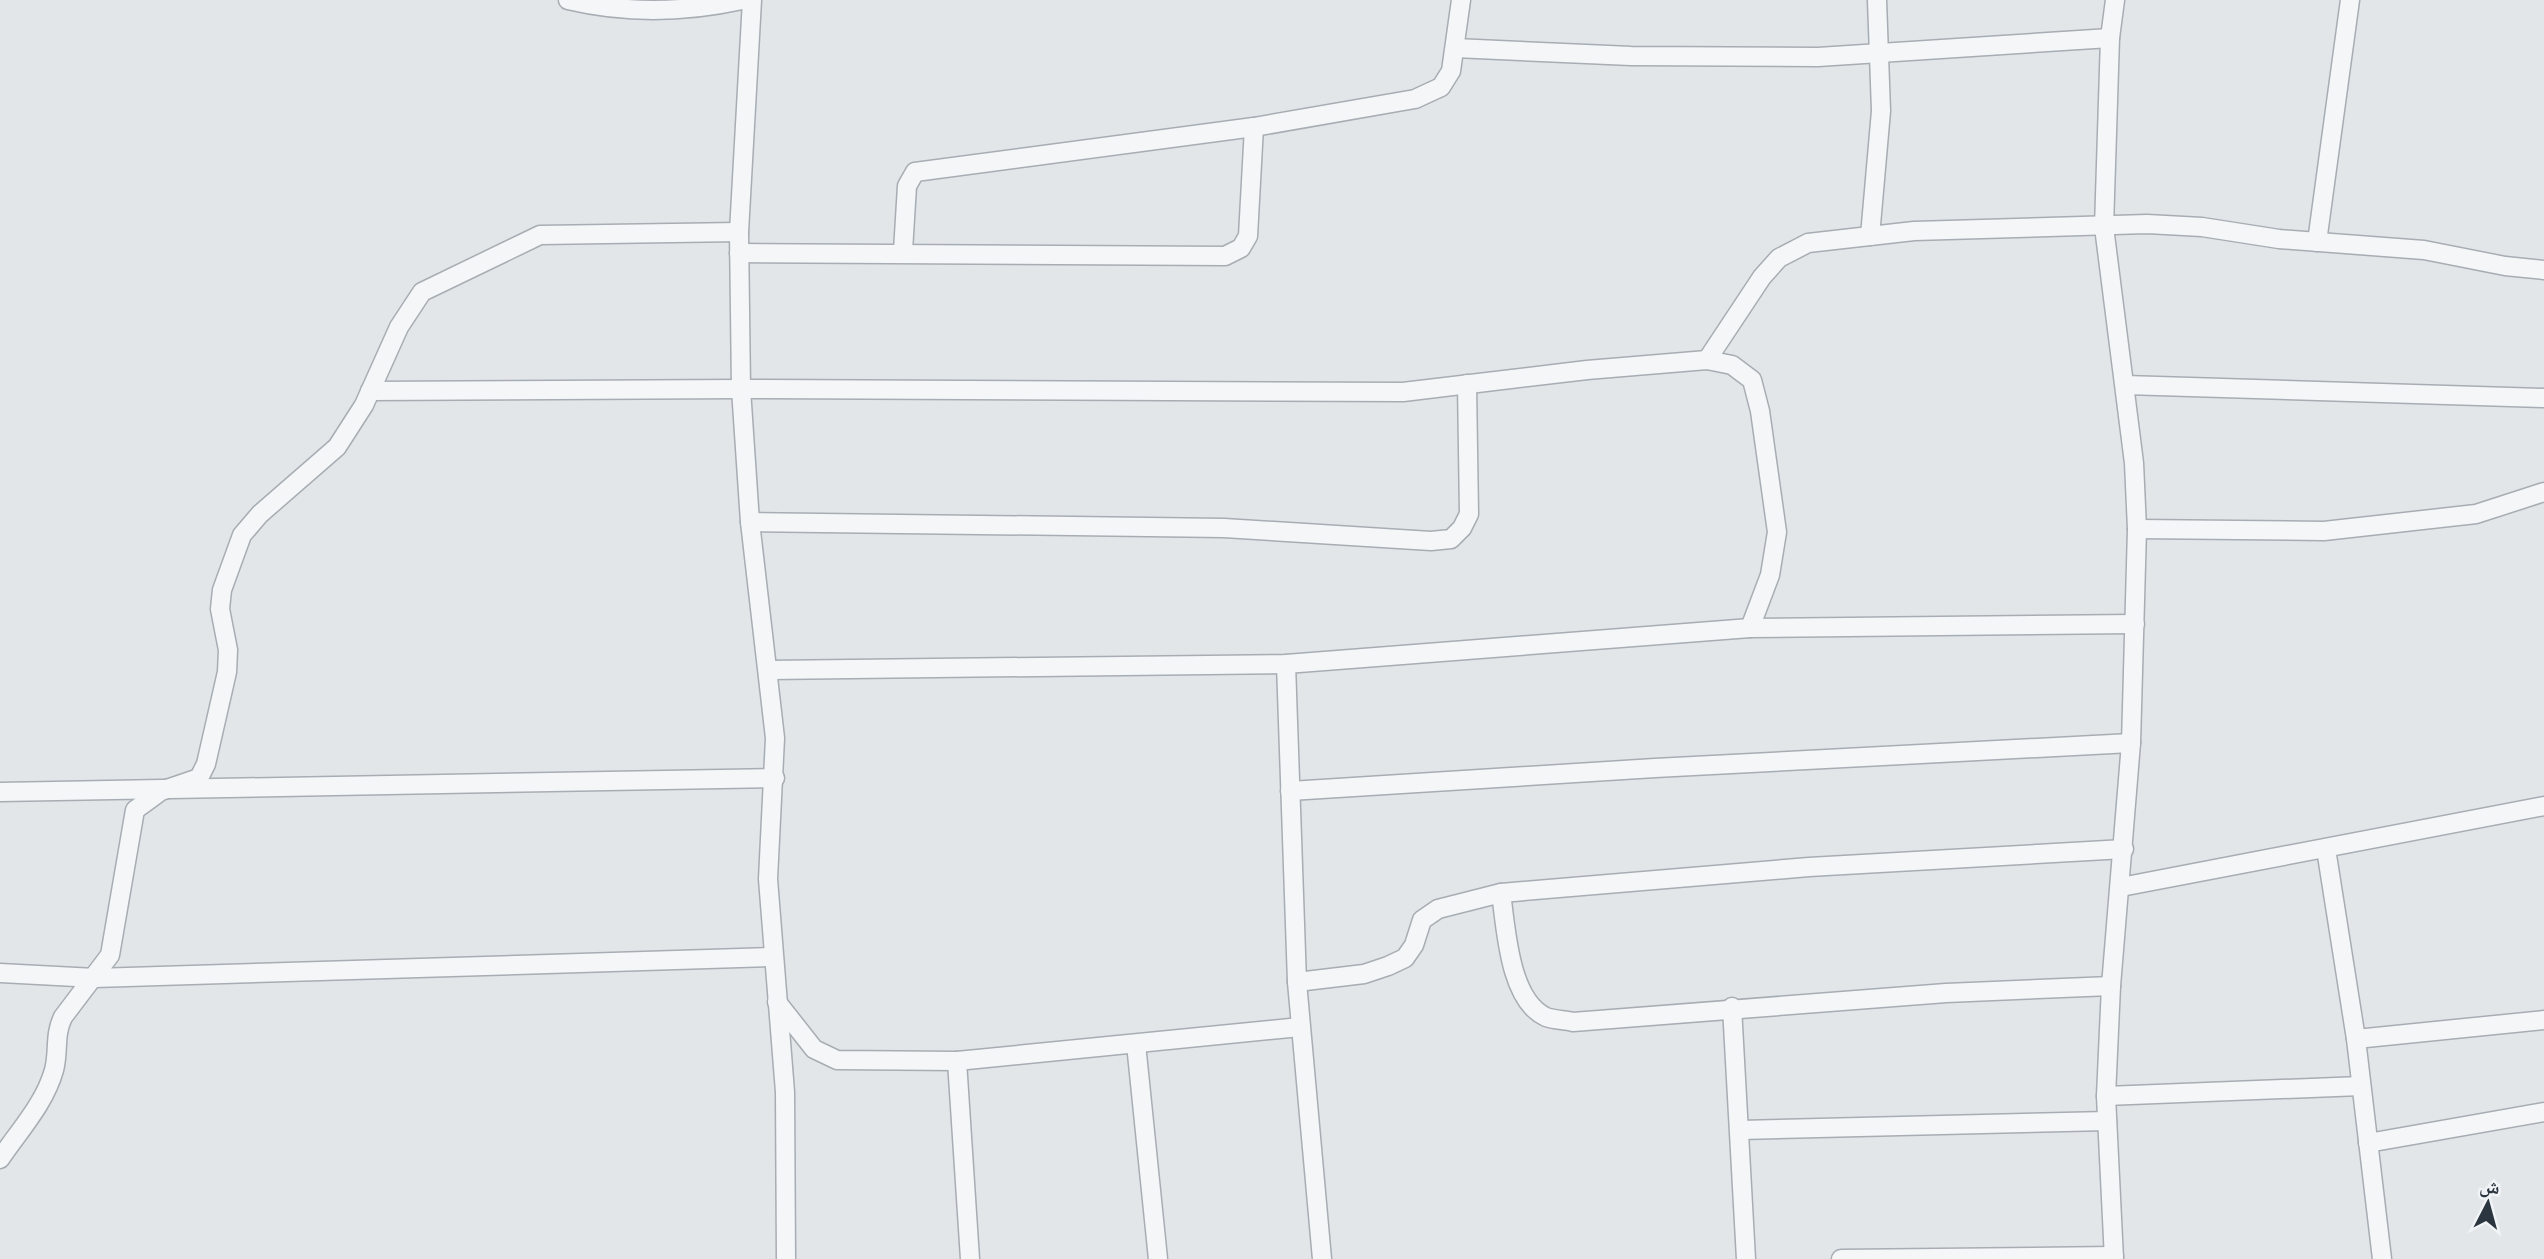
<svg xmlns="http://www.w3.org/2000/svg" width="2544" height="1259" viewBox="0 0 2544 1259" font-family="'Work Sans','Noto Naskh Arabic',sans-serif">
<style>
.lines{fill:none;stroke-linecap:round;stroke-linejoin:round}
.minor-casing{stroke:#a7adb3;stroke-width:21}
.minor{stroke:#f4f6f8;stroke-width:18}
</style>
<rect width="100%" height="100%" fill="#e2e6e9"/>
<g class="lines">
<g class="minor-casing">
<g id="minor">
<path d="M568,0C627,14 683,13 742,0"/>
<polyline points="752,0 739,232 741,389 750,522 775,738 768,879 785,1092 786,1259"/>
<polyline points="1455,48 1631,56 1818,57 2110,38"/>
<polyline points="1870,236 1881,111 1877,0"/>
<polyline points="2317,242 2350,0"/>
<polyline points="903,251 907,186 915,172 1254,127 1415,99 1441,87 1451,71 1461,0"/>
<polyline points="739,253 1225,256 1241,248 1248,236 1254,127"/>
<polyline points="1707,360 1762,277 1779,258 1808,243 1914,231 2147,224 2202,227 2279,239 2424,250 2505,266 2544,270"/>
<polyline points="2125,385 2544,398"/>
<polyline points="370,391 741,389 1403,392 1587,370 1707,360 1732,365 1752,380 1760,411 1777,532 1770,575 1750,628"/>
<polyline points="750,522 1224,528 1431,541 1451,539 1462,528 1469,514 1467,384"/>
<polyline points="2137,529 2324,531 2476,514 2544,492"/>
<polyline points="1286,664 1297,982 1322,1259"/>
<polyline points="769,670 1286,664 1750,628 2135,624"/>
<polyline points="1290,791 1655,768 2131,743"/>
<polyline points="0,792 775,778"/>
<polyline points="2326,849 2356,1039 2382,1259"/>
<polyline points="2121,887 2544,806"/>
<path d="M1501,893C1506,928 1509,1000 1546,1017C1554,1020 1565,1020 1573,1022L1946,993L2111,986"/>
<polyline points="0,973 95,978 773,957"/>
<polyline points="1297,982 1364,974 1388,966 1405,958 1414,945 1422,920 1438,909 1501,893 1809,867 2124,849"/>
<polyline points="777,1002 814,1049 837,1060 957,1061"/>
<polyline points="1732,1007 1746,1259"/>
<polyline points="2356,1039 2544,1020"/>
<polyline points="1136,1044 1158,1259"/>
<polyline points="2106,1096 2361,1086"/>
<polyline points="1741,1130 2107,1121"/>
<polyline points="2368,1143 2544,1112"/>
<path d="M0,1159C19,1131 45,1103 54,1070C59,1052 54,1035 63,1017L110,955L135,810L161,791L199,778L206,764L227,672L228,650L220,609L222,590L242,535L260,514L337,447L364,405L399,327L422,292L540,235L739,232"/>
<polyline points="970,1259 957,1061 1300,1027"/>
<polyline points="1841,1259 2114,1256"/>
<polyline points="2114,1259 2106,1096 2111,986 2131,743 2137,529 2134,463 2104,227 2110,38 2115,0"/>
</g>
</g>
<use href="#minor" class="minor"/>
</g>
<g transform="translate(2488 1203) rotate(6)" stroke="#f1f4f7" stroke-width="5" paint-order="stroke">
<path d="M0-5L12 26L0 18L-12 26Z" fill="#2b3540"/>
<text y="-10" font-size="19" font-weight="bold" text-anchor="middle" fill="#2b3540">ش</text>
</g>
</svg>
